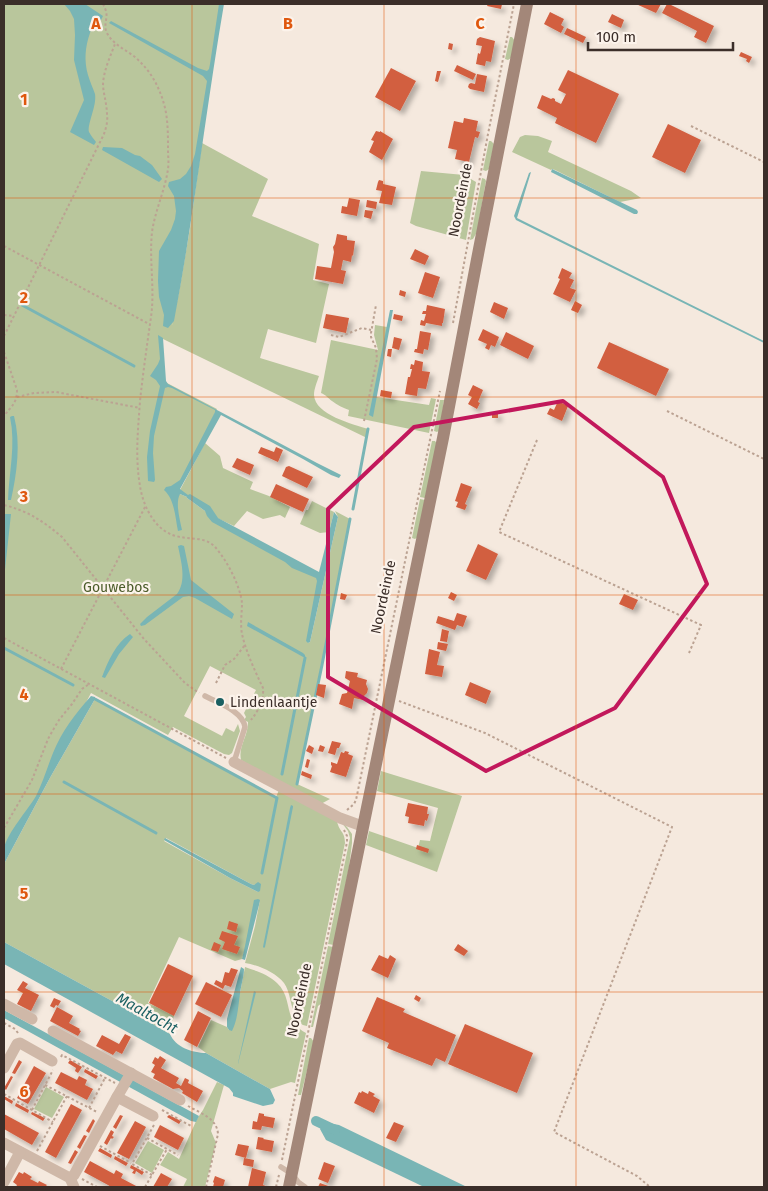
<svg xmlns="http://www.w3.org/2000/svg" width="768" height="1191" viewBox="0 0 768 1191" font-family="'Fira Sans',sans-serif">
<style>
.green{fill:#b9c69c;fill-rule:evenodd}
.water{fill:#79b5b5}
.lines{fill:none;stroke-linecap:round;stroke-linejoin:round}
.stream{stroke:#79b5b5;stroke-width:3}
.canal{stroke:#79b5b5;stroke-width:10}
.building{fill:#d25e3f;filter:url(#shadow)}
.path{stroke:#bba292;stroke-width:2;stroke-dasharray:2.5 2.5;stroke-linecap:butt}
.lane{stroke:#cfb8a8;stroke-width:5.5}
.street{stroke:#cfb8a8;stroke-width:11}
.secondary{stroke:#a38779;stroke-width:12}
.marked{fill:none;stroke:#c2185b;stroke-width:4;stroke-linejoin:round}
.grid{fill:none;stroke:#df570d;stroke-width:1;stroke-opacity:0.55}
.poi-dot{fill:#195f61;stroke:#fcf3eb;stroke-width:2}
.labels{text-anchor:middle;stroke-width:4.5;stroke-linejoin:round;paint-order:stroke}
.street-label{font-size:14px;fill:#3b2e29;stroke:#fcf3eb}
.park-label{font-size:14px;fill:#4b5c2a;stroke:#fcf3eb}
.poi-label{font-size:14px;fill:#3b2e29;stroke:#fcf3eb;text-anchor:start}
.water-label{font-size:15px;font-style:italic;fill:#195f61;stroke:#fcf3eb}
.grid-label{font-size:16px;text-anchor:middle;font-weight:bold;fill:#df570d;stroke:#fcf3eb;stroke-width:4.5;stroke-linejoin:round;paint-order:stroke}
</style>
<defs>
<filter id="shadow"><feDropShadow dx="4" dy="4" stdDeviation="2.5" flood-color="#0004"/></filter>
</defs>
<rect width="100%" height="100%" fill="#f5e9de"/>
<g class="green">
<path d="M4,4H221L172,325L179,292L190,228L202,143L268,179L252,216L319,244L313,280L329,284L316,343L268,329L260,358L319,376C317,382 314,389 314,395C315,415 353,424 368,429L367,438L163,339V382L167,383L217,409L175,495L180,494L187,497V498L205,511L320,579L308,643L310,642L338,517L335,511L350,519L322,665L297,784L330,799L319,805L241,760C238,746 248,737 248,722L244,720L246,717L244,713L256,690L210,666L184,716L222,736L226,728L234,732L238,724L240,731L232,753L229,755L224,754L173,727L168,735L91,693L35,800L4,855Z"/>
<polygon points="510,37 512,37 515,41 511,58 508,60 505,59"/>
<polygon points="525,135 538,136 552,141 548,152 631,191 641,198 620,202 555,170 552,169 551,170 512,152 520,137"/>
<polygon points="489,141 491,141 494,144 489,169 486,171 483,170"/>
<polygon points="421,171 464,175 476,182 466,240 416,226 410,223"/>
<polygon points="482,178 485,179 486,181 477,232 473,239 470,240"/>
<path d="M375,325L387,327L373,416L376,397L429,405L431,398L436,399L429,433L348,416L349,410C343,408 337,405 332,401C328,398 326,395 321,393L331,340L378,350L374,335Z"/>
<polygon points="440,400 444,400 440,430 437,432 434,431"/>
<polygon points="432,441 435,441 437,444 425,498 420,497"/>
<polygon points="205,443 220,456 223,468 253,482 250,489 269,496 290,507 285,518 280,515 263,519 247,511 234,526 217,518 180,490"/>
<polygon points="420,499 425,500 418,537 415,539 412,538"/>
<polygon points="312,501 334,512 329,532 320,533 300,524 306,510 308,510"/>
<path d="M95,699L276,797L279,790L337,821C339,832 345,831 345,843L307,1026C290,1024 293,995 284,983C275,972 258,965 245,963L255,926L260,900L242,959L235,961L179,937L148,1003L174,1015L170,1034L125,1008L4,942V864L51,776ZM166,838L251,884L254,885L257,884L258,892L230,878L164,841Z"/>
<polygon points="381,771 462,796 437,872 366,845 369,831 418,848 420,840 430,841 438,808 377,791"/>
<polygon points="342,823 347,827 352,834 352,843 349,867 334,945 328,944 350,838 348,831"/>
<polygon points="328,946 333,947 322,1003 318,1006 313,1027 311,1027"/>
<path d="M245,967C256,971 268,974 277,983C294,999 282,1020 306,1033L295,1083L291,1082L270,1089L206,1053L198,1047L211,1020L227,1027L229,1030L240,993Z"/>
<polygon points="309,1038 311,1038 314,1042 301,1095 298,1095"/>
<polygon points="217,1082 224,1085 211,1131 216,1143 205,1187 196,1187 194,1186 193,1187 183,1187 187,1179 160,1165 168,1152 179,1159 197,1119 203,1110"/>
<polygon points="46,1087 64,1097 52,1118 34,1109"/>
<polygon points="148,1141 164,1150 152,1173 135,1163"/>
</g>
<g class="water">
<path d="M64,4H85L103,16L101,20C92,21 92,26 90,33C85,47 84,61 88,75C90,82 93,88 95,94C97,106 87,124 89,132C91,136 94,139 96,142L94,145L70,132L84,100L74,60L75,35L74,19L70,11Z"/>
<path d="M219,4H224C206,109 194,216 174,321L168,328L163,326L164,315L159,297L158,281L159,251L171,230L175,219L176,211L174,196L168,186L169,182L180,179L186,174L191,166L195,154L207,81L203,76L109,23L111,21L198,68L207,71L209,69L210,64Z"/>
<polygon points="103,147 122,148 135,155 140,156 152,165 162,179 159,182 102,150"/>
<polygon points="552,169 637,210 638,212 637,214 634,214 551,172"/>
<polygon points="531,172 517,218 764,341 764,343 516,220 514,216 529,173"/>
<polygon points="390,310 393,310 373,417 369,415"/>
<path d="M158,335L163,338L166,381L168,384L317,463L341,475L339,478L331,475L303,459L221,415L180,489L188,495L190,494L210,506L218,518L319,572L334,512L338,517L310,642L308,643L306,641L317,581L316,578L292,568L285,562L212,522L207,516L205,511L187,498V497L180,494C175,503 180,520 182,530L178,531C175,517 175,500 164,490L166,487L171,486L180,480L215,412V410L172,388L168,387L165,388L154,436L153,453L155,480L154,482L148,481L147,457L150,431L160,386L156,380L150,376L158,364L160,359Z"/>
<path d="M12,416H14C21,443 17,473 11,500H8C9,472 16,445 10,417Z"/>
<polygon points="5,514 11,514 4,579 4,529"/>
<path d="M181,545L184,546L191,580L234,614L232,619L195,598L189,596L183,597L145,625L141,626L140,624L147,617L177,594C187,581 181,561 178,546Z"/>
<polygon points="248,622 303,653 305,655 305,658 247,626"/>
<path d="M130,634L133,637L119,654L105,678L102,677C108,661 116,643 130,634Z"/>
<path d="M91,696L95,697V699L51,776L4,864C4,859 3,853 4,848C8,832 27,811 36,796C43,782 47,768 53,753C62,731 75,714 91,696Z"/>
<polygon points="291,805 293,806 293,807 265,947 264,948 263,947 290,808"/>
<polygon points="165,838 251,884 254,885 258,882 261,884 260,891 258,892 230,878 164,840"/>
<polygon points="258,899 260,900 259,905 245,960 242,959 245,946 254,900"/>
<path d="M4,942L125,1008L170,1034C175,1047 193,1053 206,1053L270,1089L275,1100L273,1104L263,1106L233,1096V1093L229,1088L4,964Z"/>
<path d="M241,967L244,969C244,977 241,985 240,994C238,1006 238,1019 232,1031L229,1030L227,1027V1019Z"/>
<polygon points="254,991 256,992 238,1064 238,1063"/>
<polygon points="4,1010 199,1116 196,1122 191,1121 4,1018"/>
<polygon points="329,1123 339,1125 467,1187 424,1187 326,1140 320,1129 323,1124"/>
</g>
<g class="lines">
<g class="stream">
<polyline points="22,305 134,366"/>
<polyline points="353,509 368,429"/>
<polyline points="4,648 73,685"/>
<polyline points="95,699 277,798 262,873"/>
<polyline points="282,774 305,658"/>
<polyline points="64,782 156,833"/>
<polyline points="297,784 322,665 350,519"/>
</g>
<polyline class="canal" points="316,1121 335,1130"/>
</g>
<g class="building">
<polygon points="488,4 502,4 501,9 487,6"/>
<polygon points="636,4 661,4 656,13"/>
<polygon points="667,4 669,4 714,26 706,43 694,37 697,31 662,13"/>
<polygon points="550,12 564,19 561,25 564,27 561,33 544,24"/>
<polygon points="612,14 624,20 621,28 608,22"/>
<polygon points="567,28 586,37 583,43 564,34"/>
<polygon points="480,37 495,41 491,62 486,61 485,66 476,64 478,53 480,54 482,46 476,45 477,39"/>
<polygon points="449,43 453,44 452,50 448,49"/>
<polygon points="741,52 752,57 749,63 746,61 747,59 739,56"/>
<polygon points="457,65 476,74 473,80 454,71"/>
<polygon points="391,68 416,81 400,111 375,97"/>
<polygon points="568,70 619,94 596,143 555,123 557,118 537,108 542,95 551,99 553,98 555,99 555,101 561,104 566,94 558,90"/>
<polygon points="437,71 441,71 438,82 435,81"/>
<polygon points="477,74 487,76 484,92 470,89 468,87 469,84 471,83 475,84"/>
<polygon points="464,118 478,121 476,131 480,132 478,138 475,137 469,162 455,159 457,150 448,148 454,121 463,123"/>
<polygon points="668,124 701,140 685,173 652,157"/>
<polygon points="376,131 380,132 380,131 393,139 382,160 369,152 374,141 371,140"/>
<polygon points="379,180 383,181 383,184 396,187 392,205 379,203 382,191 376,190 378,182"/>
<polygon points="349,198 360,200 357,216 341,213 342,206 347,207"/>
<polygon points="367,200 377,202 376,209 366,207"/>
<polygon points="365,210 373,211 371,219 364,217"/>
<polygon points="337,234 347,236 347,240 355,241 353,256 352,255 351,262 343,260 341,270 346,271 343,284 315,279 317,266 331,268 334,252 333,247 335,244"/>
<polygon points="415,249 429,256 425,265 410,259"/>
<polygon points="562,268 572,273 569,278 574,280 570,288 576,290 570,302 553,294 560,279 558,278"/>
<polygon points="425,272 440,277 433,298 418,293"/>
<polygon points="400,290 406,292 405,297 399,295"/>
<polygon points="575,301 582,305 578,313 571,310"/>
<polygon points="494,302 508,308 504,319 490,312"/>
<polygon points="427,305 445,309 443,323 442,323 442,326 426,323 425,326 420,325 421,320 424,321 426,314 422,314 423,311 426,311"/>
<polygon points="326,314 349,318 346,333 323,328"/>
<polygon points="394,314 403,316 402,321 393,319"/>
<polygon points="483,329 499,337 495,347 491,345 489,350 485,348 487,344 478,340"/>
<polygon points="420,331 431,333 428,350 424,349 423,354 414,352 415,349 417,349"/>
<polygon points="506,332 534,346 528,359 500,345"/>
<polygon points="394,337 402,339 399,350 392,348"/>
<polygon points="609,342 669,369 656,396 597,368"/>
<polygon points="388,349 392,349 391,357 387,356"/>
<polygon points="415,360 423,362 422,371 430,372 426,389 418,388 417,396 405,394 408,377 410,377 412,369 410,369 411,364 414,365"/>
<polygon points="473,385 483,390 478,402 480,403 477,409 468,404 472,397 468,395"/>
<polygon points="381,390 392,392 391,398 380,396"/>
<polygon points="558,401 568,406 562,421 547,414 550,408 554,410"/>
<polygon points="492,412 498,413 498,418 492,418"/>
<polygon points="261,447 274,452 276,447 283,450 278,462 258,453"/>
<polygon points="237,458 254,465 250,475 232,467"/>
<polygon points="289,466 313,477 307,488 282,476 286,467"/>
<polygon points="461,483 472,487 465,504 467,505 465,510 456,507 458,502 455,501"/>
<polygon points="276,484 309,499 303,512 270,497"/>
<polygon points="478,544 498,554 486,580 466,571"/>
<polygon points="451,592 457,595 454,601 448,598"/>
<polygon points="341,593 347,595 345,600 340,599"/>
<polygon points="624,594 638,600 633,610 619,604"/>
<polygon points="457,613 467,616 463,627 457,625 455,630 436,623 438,616 454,621"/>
<polygon points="442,629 449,631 447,642 440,641"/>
<polygon points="438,642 448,644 446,651 437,649"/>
<polygon points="429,649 440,652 437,665 444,666 442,677 425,674"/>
<polygon points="346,671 358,673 357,677 367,680 366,684 368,689 367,693 364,696 363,700 354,698 352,709 339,704 342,694 347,693 350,681 345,678"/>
<polygon points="470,682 491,691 486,704 465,695"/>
<polygon points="318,684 326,685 324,698 316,695"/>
<polygon points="332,741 341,743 339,748 337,748 335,755 328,753"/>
<polygon points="309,745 314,748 312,754 306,751"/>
<polygon points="320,745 325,747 323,752 318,751"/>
<polygon points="345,751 349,752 348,754 353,756 346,777 330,772 332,766 331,765 331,762 337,764 341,752 344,753"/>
<polygon points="307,759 310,760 308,768 305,767"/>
<polygon points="302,771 312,775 311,779 301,775"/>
<polygon points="408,803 428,807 427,814 429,814 427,821 425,820 424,826 408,823 409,817 405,816"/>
<polygon points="417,845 429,849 428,853 416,849"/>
<polygon points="229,921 238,924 236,932 227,929"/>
<polygon points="222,931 238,936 234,945 240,947 237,954 222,949 225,942 219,939"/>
<polygon points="214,942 221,945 218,952 211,950"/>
<polygon points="458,944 468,951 464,956 454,950"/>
<polygon points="379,955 388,959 390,955 396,959 388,978 371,970"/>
<polygon points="168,964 193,976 174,1016 149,1003"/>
<polygon points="231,968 238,970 231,987 225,985 223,989 214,984 216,980 222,983 225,972 229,973"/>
<polygon points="23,981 28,984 25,988 39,995 31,1011 17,1004 23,993 17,990"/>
<polygon points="206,982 232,995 221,1017 195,1004"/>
<polygon points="416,995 421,998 419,1002 414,999"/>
<polygon points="377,997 405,1009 403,1012 456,1035 445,1062 436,1058 432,1066 387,1048 389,1043 362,1031"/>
<polygon points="54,998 61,1001 58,1006 56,1005 54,1008 50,1006"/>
<polygon points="57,1007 73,1016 69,1023 80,1029 79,1030 81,1031 78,1036 50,1021"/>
<polygon points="198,1011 211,1018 197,1047 184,1040"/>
<polygon points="465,1024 533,1053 517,1093 448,1064"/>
<polygon points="125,1034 131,1037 122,1054 116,1051 113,1055 96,1046 102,1035 119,1044"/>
<polygon points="160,1056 166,1060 161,1068 179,1078 176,1083 181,1086 185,1078 189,1080 188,1083 203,1091 197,1102 182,1093 183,1091 179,1088 173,1089 153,1078 155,1074 151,1072 155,1065 152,1063 155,1057 158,1059"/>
<polygon points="19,1060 22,1062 15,1074 12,1073"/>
<polygon points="70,1060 82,1067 78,1073 75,1071 76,1068 68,1063"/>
<polygon points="34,1066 46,1073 28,1104 17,1098"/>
<polygon points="85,1069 98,1076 96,1079 84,1072"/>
<polygon points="61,1072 77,1080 79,1076 87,1080 85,1085 93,1089 87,1100 55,1083"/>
<polygon points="11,1076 13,1077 6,1090 4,1088"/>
<polygon points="362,1091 368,1094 369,1091 375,1094 373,1096 380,1100 374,1113 354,1103 359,1092 361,1093"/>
<polygon points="4,1096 13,1101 12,1104 4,1099"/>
<polygon points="16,1103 29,1110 28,1113 15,1106"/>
<polygon points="71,1104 82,1110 56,1158 45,1152"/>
<polygon points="32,1112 45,1118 43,1121 31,1114"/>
<polygon points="259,1113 264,1114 264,1116 275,1118 273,1128 262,1126 261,1130 252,1129 253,1121 257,1122"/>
<polygon points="4,1114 39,1133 32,1145 4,1129"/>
<polygon points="120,1115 123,1116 116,1129 113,1127"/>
<polygon points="169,1115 181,1121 179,1124 167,1117"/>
<polygon points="93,1119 95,1121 89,1133 86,1131"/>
<polygon points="135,1121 146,1127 129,1159 117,1153"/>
<polygon points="394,1122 404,1126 396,1142 386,1138"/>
<polygon points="160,1125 184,1138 178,1150 154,1137"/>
<polygon points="111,1130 114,1132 112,1136 114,1137 112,1139 111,1138 107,1145 104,1143"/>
<polygon points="84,1135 87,1136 80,1149 77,1147"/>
<polygon points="258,1137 264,1138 263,1139 274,1141 272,1152 256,1149"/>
<polygon points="238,1144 249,1146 246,1158 235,1155"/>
<polygon points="100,1148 112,1155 111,1158 98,1151"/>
<polygon points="75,1150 78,1152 71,1164 68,1163"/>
<polygon points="115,1156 128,1163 126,1166 114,1159"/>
<polygon points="244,1158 254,1160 253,1167 243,1165"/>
<polygon points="90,1161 114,1174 116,1170 123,1174 121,1178 138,1187 111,1187 108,1185 84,1172"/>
<polygon points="324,1162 335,1166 328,1183 318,1179"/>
<polygon points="131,1165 144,1172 142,1175 136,1171 135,1174 132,1173 134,1170 130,1168"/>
<polygon points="252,1168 266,1172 263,1185 268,1187 248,1187"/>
<polygon points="19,1172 23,1174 24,1172 32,1177 30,1179 38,1183 39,1181 47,1185 45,1187 16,1187 17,1185 13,1182"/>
<polygon points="161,1173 172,1179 167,1187 153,1187"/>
<polygon points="215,1176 225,1180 223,1187 213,1187 214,1183 213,1182"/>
<polygon points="320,1183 331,1187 318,1187"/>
</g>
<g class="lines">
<g class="path">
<path d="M103,4C104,6 105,8 106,11C108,18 103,26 107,33C113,45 127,50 136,58C150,70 159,86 164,104C168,118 168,134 168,150C168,156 169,163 168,169C165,190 155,211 152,232C149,261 155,289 151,317C147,345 143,373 140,401C138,430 135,457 140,486C143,506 155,531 176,536C190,540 206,536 216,548C227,561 240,585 242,603C242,613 240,624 242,634C246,652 255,671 263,688C264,700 259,710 251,720"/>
<polyline points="691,126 764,162"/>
<polyline points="4,246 149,324"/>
<polyline points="4,315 14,316"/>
<polyline points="453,323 488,134 514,4"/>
<polyline points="331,335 339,337 362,328 371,330"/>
<path d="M4,336L104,134C106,128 108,121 107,115C107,105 104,96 103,86C103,72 110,57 115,44"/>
<path d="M4,352L17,390C17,404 11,406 4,416"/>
<polyline points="17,397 34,393 56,392 140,408"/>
<polyline points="667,411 764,459"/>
<polyline points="364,421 377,359 376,348 371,337 371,333 376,305"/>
<polyline points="537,440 499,532 701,625 689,653"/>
<path d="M4,505C28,511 43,521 62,537L144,639L185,683L199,693"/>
<polyline points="4,638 226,758"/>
<polyline points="61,669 145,507"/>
<polyline points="216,683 225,665 234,659 245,645"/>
<polyline points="399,701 485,733 672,827 554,1132 637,1176 650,1187"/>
<polyline points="347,810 354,804 356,800 440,391"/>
<polyline points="4,828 32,780 48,739 53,730 59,720 72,704 82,689 89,684"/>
<polyline points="4,1023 15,1029 18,1033"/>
<polyline points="61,1057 62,1055 115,1083"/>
<polyline points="45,1085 97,1112"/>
<polyline points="4,1094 53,1122"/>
<path d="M188,1106C200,1113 217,1118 218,1134L206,1187"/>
<polyline points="89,1108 105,1078"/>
<polyline points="32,1110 53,1070"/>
<polyline points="162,1110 191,1126"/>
<polyline points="147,1138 178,1155"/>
<polyline points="100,1146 131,1163"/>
<polyline points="37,1151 67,1096"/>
<polyline points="282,1160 347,842 347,836 344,830"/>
<polyline points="152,1175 132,1164 154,1125"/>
<polyline points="82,1179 97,1187"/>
<polyline points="145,1187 167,1149"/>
<polyline points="276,1187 279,1175"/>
<polyline points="384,1187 385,1187"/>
</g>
<g class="lane">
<path d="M205,696C218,703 243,711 245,727L234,762"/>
<polyline points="281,1167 292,1174 298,1182 305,1187"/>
</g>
<g class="street">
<polyline points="234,762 340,818 362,826"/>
<polyline points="4,1004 32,1019"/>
<polyline points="53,1031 180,1100"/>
<polyline points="4,1068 17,1044 20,1043 52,1061"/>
<polyline points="117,1097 131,1073"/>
<polyline points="4,1143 70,1178 74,1187"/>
<polyline points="70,1178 74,1175 117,1097 153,1116"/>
<polyline points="4,1182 20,1152"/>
</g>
<polyline class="secondary" points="289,1187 443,438 479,249 527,4"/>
</g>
<path class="marked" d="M563,401L663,477L707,584L615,708L486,771L328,677V509L414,427Z"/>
<path class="grid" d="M192,4V1187M384,4V1187M576,4V1187M4,198H764M4,397H764M4,595H764M4,794H764M4,992H764"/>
<circle class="poi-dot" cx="220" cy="702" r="5"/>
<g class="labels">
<g class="street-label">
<text transform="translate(460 200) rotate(-79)" y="5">Noordeinde</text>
<text transform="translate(383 597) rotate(-78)" y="5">Noordeinde</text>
<text transform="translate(299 1000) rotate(-78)" y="5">Noordeinde</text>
</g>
<g class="park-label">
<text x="116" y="592">Gouwebos</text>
</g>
<g class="poi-label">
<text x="230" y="707">Lindenlaantje</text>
</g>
<g class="water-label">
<text transform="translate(147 1013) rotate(29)" y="5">Maaltocht</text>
</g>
</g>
<g class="grid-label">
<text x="96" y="29">A</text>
<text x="288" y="29">B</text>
<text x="480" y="29">C</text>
<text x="24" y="105">1</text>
<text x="24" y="303">2</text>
<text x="24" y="502">3</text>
<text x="24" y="700">4</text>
<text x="24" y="899">5</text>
<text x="24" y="1097">6</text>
</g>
<rect width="768" height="1191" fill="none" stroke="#3b2e29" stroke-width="10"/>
<path d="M588 42v8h145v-8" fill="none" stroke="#3b2e29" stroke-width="2.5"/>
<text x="596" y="42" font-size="15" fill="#3b2e29" stroke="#fcf3eb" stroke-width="4" paint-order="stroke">100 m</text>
</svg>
